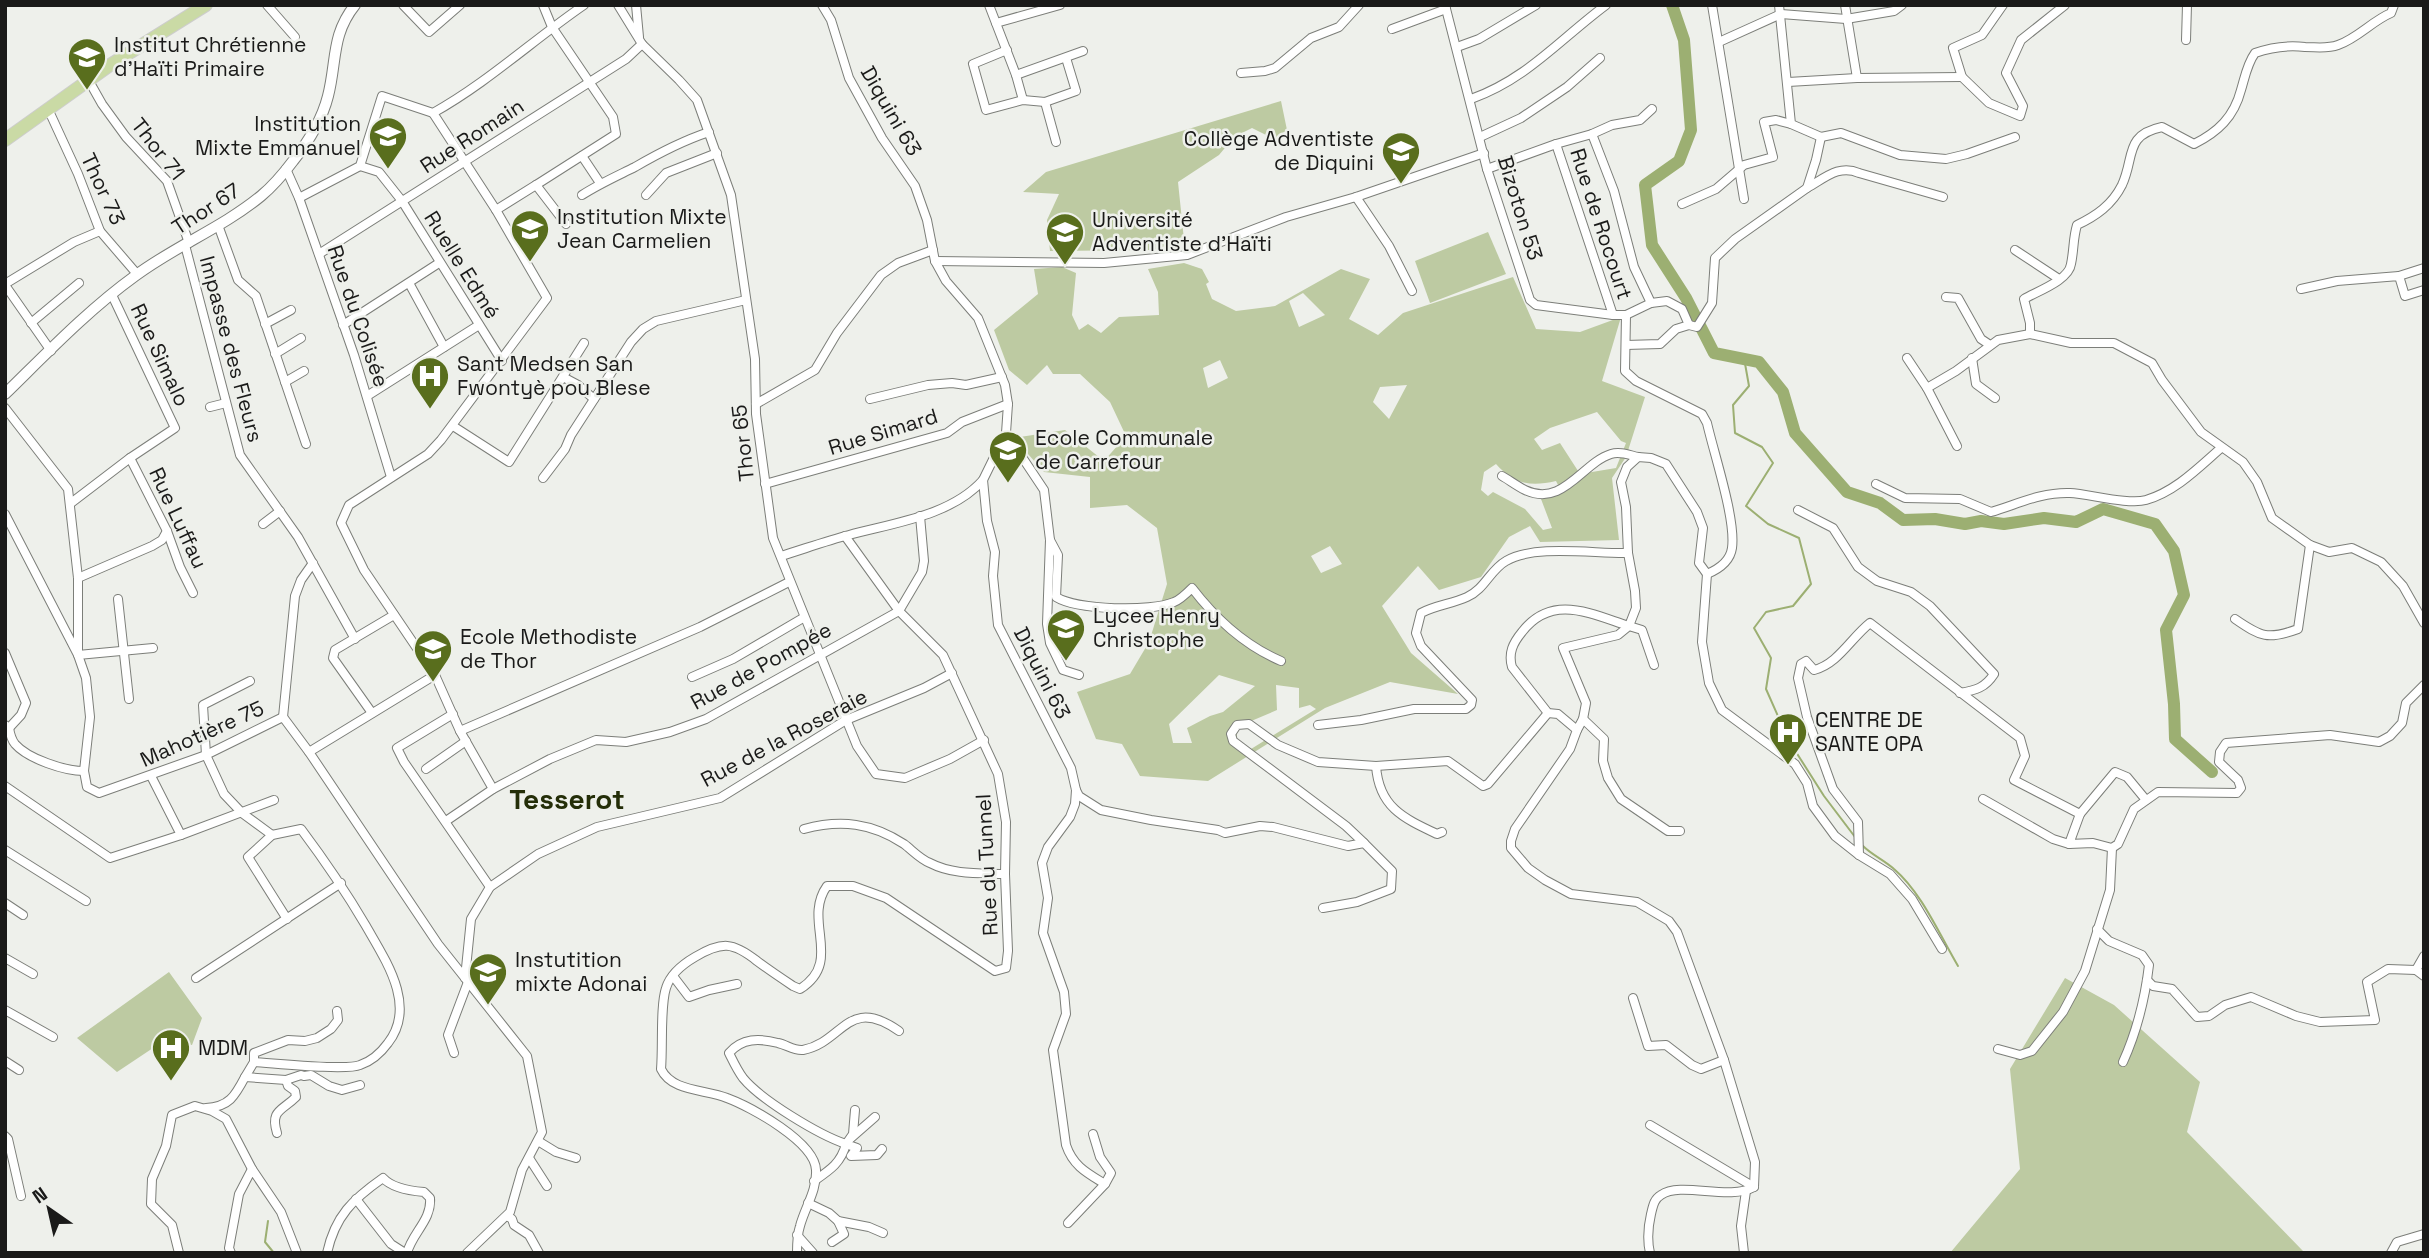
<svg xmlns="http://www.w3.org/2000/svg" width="2429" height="1258" viewBox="0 0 2429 1258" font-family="'Space Grotesk',sans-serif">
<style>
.green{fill:#bdcaa2;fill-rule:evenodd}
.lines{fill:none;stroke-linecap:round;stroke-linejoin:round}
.stream{stroke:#9caf72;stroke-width:2}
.river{stroke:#9caf72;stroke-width:12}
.street-casing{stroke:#7c7e79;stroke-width:10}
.secondary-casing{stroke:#7c7e79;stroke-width:12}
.primary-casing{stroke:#cdcdcc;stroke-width:14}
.street{stroke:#fff;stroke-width:8}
.secondary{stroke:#fff;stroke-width:10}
.primary{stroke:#cadaa5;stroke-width:12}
.labels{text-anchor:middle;stroke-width:5;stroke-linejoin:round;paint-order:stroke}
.poi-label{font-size:21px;fill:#1a1a19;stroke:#eef0eb;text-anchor:start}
.street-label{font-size:21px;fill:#1a1a19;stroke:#eef0eb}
.district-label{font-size:28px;font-weight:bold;fill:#242e08;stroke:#eef0eb}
</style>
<rect width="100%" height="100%" fill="#eef0eb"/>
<g class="green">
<polygon points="1281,101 1287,130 1274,139 1252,128 1234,137 1219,155 1178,182 1184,240 1153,250 1050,251 1047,220 1059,194 1023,192 1046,172"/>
<polygon points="1488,232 1506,274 1430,303 1415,261"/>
<path d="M1184,263L1202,269L1209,282L1206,284L1212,299L1236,311L1275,306L1341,269L1370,279L1349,319L1378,335L1403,313L1513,277L1536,329L1580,332L1621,317L1602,381L1645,397L1626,457L1612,478L1619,540L1540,542L1530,526L1509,537L1481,577L1439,590L1418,566L1382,606L1411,653L1458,694L1390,682L1325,708L1208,781L1140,776L1122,744L1096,739L1077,692L1130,674L1149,642L1167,584L1157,528L1127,505L1090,508V477L1044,472L1020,445V437L1065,430L1104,461L1126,436L1110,402L1080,374H1053L1047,365L1027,385L1009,370L994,330L1038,294L1034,269L1062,267L1076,273L1072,315L1079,330L1088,324L1101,333L1119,317L1159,315L1158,292L1148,269ZM1303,293L1325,315L1299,327L1289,301ZM1220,360L1228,378L1208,388L1203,368ZM1407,385L1389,419L1373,402L1380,387ZM1597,412L1621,441L1626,443L1616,468L1580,474L1560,443L1542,450L1534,439L1550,428ZM1496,464C1514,484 1530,487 1556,481L1560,489L1541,499L1552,528L1543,530L1525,509L1493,492L1488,496L1481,490L1484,472ZM1330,546L1342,564L1321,573L1311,556ZM1219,675L1255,686L1223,712L1210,716L1187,728L1192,743H1173L1169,724ZM1276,685L1299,688V708L1310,705L1316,709L1251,749L1237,742V727L1277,710Z"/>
<polygon points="169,972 202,1018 192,1045 165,1040 117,1072 77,1038"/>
<polygon points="2065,978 2114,1005 2200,1082 2187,1132 2303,1251 2303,1253 1950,1253 2020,1169 2010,1069"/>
</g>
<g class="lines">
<g class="stream">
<polyline points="1744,358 1749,386 1733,405 1735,433 1762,447 1773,463 1746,506 1768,524 1799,538 1811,584 1793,606 1766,612 1754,628 1771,658 1766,689 1789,741 1824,796 1855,837"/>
<path d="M1863,846C1872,855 1884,860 1894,869C1922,893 1939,934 1958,966"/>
<polyline points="268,1221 265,1242 274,1253"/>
</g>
<polyline class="river" points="1672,5 1684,40 1691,130 1679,161 1645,185 1652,245 1686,298 1714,353 1759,362 1783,392 1795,433 1847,492 1880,503 1903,520 1935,519 1965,524 1981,521 2004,524 2044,518 2076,522 2103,509 2155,524 2174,551 2184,595 2166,630 2174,704 2175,739 2212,772"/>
<g class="street-casing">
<g id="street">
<polyline points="267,5 295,37"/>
<polyline points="403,5 429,32 460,5"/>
<polyline points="618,5 642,44 679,80 697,100 731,195 755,359 756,414 773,538 857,746 876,774 905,778 950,759 984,740"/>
<polyline points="636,5 639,37"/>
<path d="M822,5L831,20L849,78L882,138L915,186L927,220L935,261L946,281L978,318L1005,385L1008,404L1006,433L983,480L987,521L995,552L993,576L998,625L1071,768L1076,790L1075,804L1070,817L1048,847L1042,863L1048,898L1043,933L1064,992L1066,1014L1053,1050L1066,1145C1073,1166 1087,1173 1105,1184"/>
<polyline points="989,5 1016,75 1023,100"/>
<polyline points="1445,5 1487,169 1530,300 1536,305 1613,315 1626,315 1651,303"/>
<polyline points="1712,5 1744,199"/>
<polyline points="1779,5 1791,124 1821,137"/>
<polyline points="1845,5 1857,78"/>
<polyline points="2003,5 1982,35 1953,48 1962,77 1989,103 2020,116 2023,106 2006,73 2021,40 2065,5"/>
<polyline points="996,23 1060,5"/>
<polyline points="1392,29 1446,9"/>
<polyline points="2186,40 2187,5"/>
<polyline points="1719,42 1781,14 1846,19 1894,11 1902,5"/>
<polyline points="1457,47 1479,39 1536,5"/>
<polyline points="1007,50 973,64 986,110 1023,100 1045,102 1076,91 1066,58"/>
<polyline points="1241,73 1265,71 1275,68 1311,38 1339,27 1359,5"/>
<polyline points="1016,75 1083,51"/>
<polyline points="89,81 102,104 126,137 167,181 189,243"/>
<polyline points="1788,82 1857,78 1962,77"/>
<path d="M1471,99C1527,79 1559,40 1606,5"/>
<polyline points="1045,102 1056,142"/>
<polyline points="49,111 78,174 100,231 137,274"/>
<polyline points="433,113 496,210 547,298 441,440 428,454 349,505 341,523 364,570 435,675 460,731 493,789"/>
<polyline points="1592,134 1614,191 1634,267 1651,303 1667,301 1682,309 1689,325 1676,329 1660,344 1626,345"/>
<polyline points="1480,137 1521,118 1567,87 1600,58"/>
<polyline points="1821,137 1841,133 1900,155 1946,159 1967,154 2015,137"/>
<polyline points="1556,144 1613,315"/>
<polyline points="582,156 600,183"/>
<polyline points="360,166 379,172 402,201 502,361"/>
<polyline points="286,169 299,198 354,355 391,477"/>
<polyline points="1487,169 1556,144 1592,134 1612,125 1640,120 1652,109"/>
<polyline points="536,185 616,134 613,117 552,27 543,5"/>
<path d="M1807,188C1825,178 1839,164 1859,173L1943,197"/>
<path d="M582,195C599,184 617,176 635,167C659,153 682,141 709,132"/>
<polyline points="646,195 666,173 717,153"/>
<polyline points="1356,197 1389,246 1412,291"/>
<path d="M299,198L360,166L382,96L433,113C487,83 533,40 584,5"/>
<polyline points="1682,204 1716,189 1744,165 1773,157 1764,122 1776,120 1791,124"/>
<polyline points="496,210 536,185 566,224"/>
<polyline points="218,225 238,280 256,296 306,444"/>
<polyline points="185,245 240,455 298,537 355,639"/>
<polyline points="2015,250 2059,279"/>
<polyline points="319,254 626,59 642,44"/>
<polyline points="935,261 1104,263 1187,255 1286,217 1356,197 1484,153"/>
<polyline points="2399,276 2424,268"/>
<polyline points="409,283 444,347"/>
<polyline points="5,284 74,242 100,231"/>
<polyline points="5,285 51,351"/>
<polyline points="2301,289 2337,281 2399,276 2405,296 2424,290"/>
<polyline points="1946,297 1958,298 1981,339 1990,345"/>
<path d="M1626,315L1625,371L1636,381L1702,414L1707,423C1714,454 1736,519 1732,548C1730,562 1719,569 1707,574L1699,563L1703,528L1697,512L1666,464L1651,458L1638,457L1627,467L1621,482L1626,507L1628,553L1635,591L1636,608L1629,626C1591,614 1552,593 1522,632C1513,643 1508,653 1512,667L1548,713L1558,714L1577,730L1570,749L1515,829L1511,841V848L1528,868L1545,880L1571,894L1637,902L1669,921L1677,932L1724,1060L1755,1162L1754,1187C1729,1201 1681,1181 1661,1195C1654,1199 1653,1206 1651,1214C1648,1227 1647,1240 1650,1253"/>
<polyline points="31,323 79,283"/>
<polyline points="265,324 291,310"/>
<polyline points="343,325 439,263"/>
<polyline points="1689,325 1697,327 1712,303 1715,258 1735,239 1807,188 1816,160 1821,137"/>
<path d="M2030,334V323L2024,299C2038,291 2069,280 2071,264C2074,250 2073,238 2077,225C2096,216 2112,205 2122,185C2135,157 2124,135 2162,127L2194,144C2218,132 2234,117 2241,90C2245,77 2247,64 2255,53C2272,47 2288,45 2305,47C2317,47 2327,49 2338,45C2358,38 2372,21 2391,13L2394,5"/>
<polyline points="275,354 301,338"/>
<polyline points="1907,358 1927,388 1956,371 1998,340 2030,334 2071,343 2114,343 2152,363 2162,380 2201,432 2243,462 2257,482 2272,518 2310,545 2329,552 2352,548 2381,562 2403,586 2424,623"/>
<polyline points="1972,358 1976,384 1995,398"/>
<polyline points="563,377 578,385 594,399"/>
<polyline points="285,382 304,371"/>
<polyline points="1927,388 1957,446"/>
<polyline points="367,396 479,325"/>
<polyline points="870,399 928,385 952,383 966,385 1002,377"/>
<polyline points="756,404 815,370 837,333 881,275 898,263 933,250"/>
<polyline points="210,407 226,403"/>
<polyline points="5,408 68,489 78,578 78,655 86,678 90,717 84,771 87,787 99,793 206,755 283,717 309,752 438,944 527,1056 542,1132 522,1170 510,1212 467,1253"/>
<polyline points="453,426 509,462 584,343"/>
<polyline points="1006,433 1044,490 1050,540 1047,624 1050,643 1063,670 1079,675"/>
<polyline points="130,458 167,531 180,567 193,593"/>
<path d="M1502,476C1509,480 1517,486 1525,490C1563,508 1582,463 1611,454C1620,451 1629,455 1638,457"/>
<polyline points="543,478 565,449 571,435 631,342 643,329 656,321 746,300"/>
<polyline points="765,484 947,433 962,422 1008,404"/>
<path d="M1876,484L1905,498L1960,499L1991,512C2018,504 2041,492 2070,493C2089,494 2129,505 2146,500C2176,491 2198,468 2221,448"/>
<polyline points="71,503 130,458 175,428 112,295"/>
<path d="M1798,510L1833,528L1858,567L1877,581L1911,592L1930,606L1994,674C1985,688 1976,690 1960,693"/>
<polyline points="5,514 78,655 153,648"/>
<polyline points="263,524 280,511"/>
<path d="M1050,540L1058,555L1056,597C1077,610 1151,612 1174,602C1180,600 1187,593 1192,588C1215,618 1246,646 1281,661"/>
<path d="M781,556C804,549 826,541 849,535C893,523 951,516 983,480"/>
<polyline points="1707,574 1702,642 1709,683 1722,710 1795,764 1807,783 1813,806 1835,836 1859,855 1890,874 1912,899 1942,949"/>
<polyline points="78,578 152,546 162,540 167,531"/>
<polyline points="118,599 129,699"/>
<path d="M2235,619C2261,637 2268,640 2298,629L2310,545"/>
<polyline points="5,653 26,703 21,715 9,728"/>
<polyline points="692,677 733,659 803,618"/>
<polyline points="250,681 203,705 206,755 224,794 242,813 272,835"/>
<polyline points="372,713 333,658 335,650 394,615"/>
<polyline points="453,714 397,748 404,762 490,887"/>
<polyline points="283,717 295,596 301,580 313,563"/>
<polyline points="1583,719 1604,739 1603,761 1608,778 1621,799 1668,831 1680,831"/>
<path d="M5,725L9,728C10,734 11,739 15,744C28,759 65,771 84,771"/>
<path d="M1318,725L1361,720L1414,709H1466L1471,705L1472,700L1421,646L1416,633L1421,613C1436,605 1452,604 1467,597C1485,589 1490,570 1506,561C1534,544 1595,554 1628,553"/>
<polyline points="1577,730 1583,719 1586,703 1563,648 1618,635 1629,626 1642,630 1654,665"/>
<polyline points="460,731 700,627 789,582"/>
<polyline points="309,752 435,675"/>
<path d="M1376,766C1379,807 1403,818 1437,834L1442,832"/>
<polyline points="426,769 466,741"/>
<polyline points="151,776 181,835"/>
<polyline points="5,786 110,858 181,835 274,800"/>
<polyline points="1076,790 1079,796 1101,810 1151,820 1218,830 1225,833 1260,826 1273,827 1348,846 1364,843 1392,871 1391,889 1357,902 1323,908"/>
<polyline points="1983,799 2053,839 2069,844"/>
<polyline points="2080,814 2115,772 2127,777 2146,800"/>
<polyline points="446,821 493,789 550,759 596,740 626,742 670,732 706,719 899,611 922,572 924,561 920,516"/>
<path d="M804,829C841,819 872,823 904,844C912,850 920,859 930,863C953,875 980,873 1005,874"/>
<polyline points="1364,843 1346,826 1233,741 1231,734 1237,725 1249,724 1278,745 1318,762 1376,766 1448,761 1483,786 1488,784 1548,713"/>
<polyline points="5,850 86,901"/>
<path d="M1859,855L1858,822L1833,789L1807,717L1798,678L1801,664L1806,661L1814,670C1838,664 1851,638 1870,623L2020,738L2025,756L2014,780L2080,814L2069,844L2093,843L2112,848L2118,844L2134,809L2158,792L2237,793L2241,788L2238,780L2219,762L2220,752L2226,743L2330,735L2379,742L2390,736L2402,723L2406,703L2424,685"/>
<polyline points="5,903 23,915"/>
<path d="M2097,929L2109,941L2142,955L2149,965C2145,999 2137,1031 2123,1062"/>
<polyline points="2424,956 2416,970 2424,976"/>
<polyline points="5,958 33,974"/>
<polyline points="673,976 689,997 709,990 737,984"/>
<polyline points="196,978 341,883"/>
<polyline points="465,978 471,919 490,887 538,854 597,827 720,798 846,720 924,688 952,673"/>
<polyline points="2147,980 2153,986 2172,989 2197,1017 2209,1016 2225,1005 2251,997 2296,1016 2320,1022 2375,1020 2367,982 2388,969 2416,970"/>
<polyline points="1633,998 1648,1046 1666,1045 1692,1065 1701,1069 1724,1060"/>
<polyline points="5,1010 53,1037"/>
<polyline points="1998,1049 2020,1055 2032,1051 2063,1012 2085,971 2110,890 2112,848"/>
<polyline points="454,1053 448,1035 468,982"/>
<polyline points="5,1061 19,1070"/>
<path d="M254,1062C273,1063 346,1071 360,1065C372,1061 380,1054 388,1043C417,1006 386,961 366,926C346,892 325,861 301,829L272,835L248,857L287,919"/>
<polyline points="245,1077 254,1062 254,1053 288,1040 305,1041 317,1038 331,1029 338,1020 337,1011"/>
<path d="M206,1108C229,1107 235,1096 245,1077L286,1080"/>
<polyline points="855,1110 853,1134 846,1144 857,1148 851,1156 877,1155 882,1149"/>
<polyline points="1650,1125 1754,1187"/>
<path d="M277,1133C270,1110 282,1111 296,1097L295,1091L288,1086L286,1080L301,1075L304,1076L311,1075L329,1086L342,1090L360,1085"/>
<polyline points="5,1136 8,1139 21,1196"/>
<polyline points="851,1138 875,1117"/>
<polyline points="538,1141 556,1152 576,1158"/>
<polyline points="529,1158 547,1186"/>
<path d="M814,1181C830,1170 841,1163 846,1144C819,1135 761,1100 743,1078C737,1070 733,1061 729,1053C742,1038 759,1038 778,1043C787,1045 794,1051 803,1050C844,1042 847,995 899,1031"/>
<polyline points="356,1199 391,1244 405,1253"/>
<polyline points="808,1203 829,1213 838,1221 869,1227 883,1233"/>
<polyline points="507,1216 512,1219 514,1225 529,1235 539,1253"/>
<polyline points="1068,1223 1105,1184 1111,1173 1100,1157 1093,1134"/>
<polyline points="797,1235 813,1253"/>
<polyline points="832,1242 844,1234 838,1221"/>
<polyline points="179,1253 172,1225 151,1204 152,1179 166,1146 172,1115 195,1106 212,1111 226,1119 252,1169"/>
<polyline points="231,1253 229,1248 239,1194 252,1169 281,1212 297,1253"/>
<path d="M327,1253C335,1216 353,1199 383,1178C392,1188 412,1191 424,1192L430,1198C432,1220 412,1233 407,1253"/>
<path d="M797,1253C797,1244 797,1235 800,1226C805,1207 817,1191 816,1170C815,1142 751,1107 727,1098C705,1089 672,1092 661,1069C663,1047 660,1006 666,988C670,975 683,964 695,957C722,941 733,942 757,961C769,970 781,978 793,986L800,989C844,961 802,921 827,886H853L886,898L995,971L1006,968L1008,951L1005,874L1006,822L998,774L943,655L899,611L845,536"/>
<polyline points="1744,1253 1741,1226 1746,1191"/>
<polyline points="2391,1253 2397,1242 2424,1234"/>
</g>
</g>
<g class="secondary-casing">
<path id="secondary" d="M5,394C47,353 88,310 135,276C175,246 222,228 261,196C273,186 284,173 293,161C309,141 322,120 328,96C337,61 331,35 355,5"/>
</g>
<g class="primary-casing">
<polyline id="primary" points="5,140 110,65 206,5"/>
</g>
<use href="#street" class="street"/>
<use href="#secondary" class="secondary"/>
<use href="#primary" class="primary"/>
</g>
<defs>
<g id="school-pin" transform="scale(2.0125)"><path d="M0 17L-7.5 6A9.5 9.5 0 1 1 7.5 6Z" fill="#596e1d" stroke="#eef0eb"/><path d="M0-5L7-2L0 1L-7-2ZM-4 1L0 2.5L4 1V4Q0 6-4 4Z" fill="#fff"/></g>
<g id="hospital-pin" transform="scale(2.0125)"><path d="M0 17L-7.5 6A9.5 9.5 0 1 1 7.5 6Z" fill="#596e1d" stroke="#eef0eb"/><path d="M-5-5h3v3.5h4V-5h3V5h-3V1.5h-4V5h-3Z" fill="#fff"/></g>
</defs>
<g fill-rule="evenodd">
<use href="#school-pin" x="87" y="57"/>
<use href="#school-pin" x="388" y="136"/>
<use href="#school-pin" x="1401" y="151"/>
<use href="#school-pin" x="530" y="229"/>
<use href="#school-pin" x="1065" y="232"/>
<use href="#hospital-pin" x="430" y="376"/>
<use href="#school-pin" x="1008" y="450"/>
<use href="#school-pin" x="1066" y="628"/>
<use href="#school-pin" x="433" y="649"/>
<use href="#hospital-pin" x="1788" y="732"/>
<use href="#school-pin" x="488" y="972"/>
<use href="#hospital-pin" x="171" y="1048"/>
</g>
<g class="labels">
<g class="poi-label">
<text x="114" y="52">Institut Chrétienne<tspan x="114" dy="24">d'Haïti Primaire</tspan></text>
<text x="361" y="131" text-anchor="end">Institution<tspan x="361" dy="24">Mixte Emmanuel</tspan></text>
<text x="1374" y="146" text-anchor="end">Collège Adventiste<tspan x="1374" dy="24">de Diquini</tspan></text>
<text x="557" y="224">Institution Mixte<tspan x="557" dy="24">Jean Carmelien</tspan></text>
<text x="1092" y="227">Université<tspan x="1092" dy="24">Adventiste d’Haïti</tspan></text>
<text x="457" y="371">Sant Medsen San<tspan x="457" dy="24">Fwontyè pou Blese</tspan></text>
<text x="1035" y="445">Ecole Communale<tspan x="1035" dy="24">de Carrefour</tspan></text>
<text x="1093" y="623">Lycee Henry<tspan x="1093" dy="24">Christophe</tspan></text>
<text x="460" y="644">Ecole Methodiste<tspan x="460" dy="24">de Thor</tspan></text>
<text x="1815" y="727">CENTRE DE<tspan x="1815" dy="24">SANTE OPA</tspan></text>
<text x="515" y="967">Instutition<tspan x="515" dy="24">mixte Adonai</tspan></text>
<text x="198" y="1055">MDM</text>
</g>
<g class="street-label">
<text transform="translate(891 111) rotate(60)" y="7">Diquini 63</text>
<text transform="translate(472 136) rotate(-33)" y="7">Rue Romain</text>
<text transform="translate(158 149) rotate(52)" y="7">Thor 71</text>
<text transform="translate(103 189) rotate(65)" y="7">Thor 73</text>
<text transform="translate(1520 208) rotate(73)" y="7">Bizoton 53</text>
<text transform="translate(206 209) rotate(-33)" y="7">Thor 67</text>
<text transform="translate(1601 224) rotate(72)" y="7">Rue de Rocourt</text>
<text transform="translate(462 265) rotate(58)" y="7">Ruelle Edmé</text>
<text transform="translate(358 316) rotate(71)" y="7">Rue du Colisée</text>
<text transform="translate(231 349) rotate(75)" y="7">Impasse des Fleurs</text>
<text transform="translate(160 355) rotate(65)" y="7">Rue Simalo</text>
<text transform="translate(883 432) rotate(-17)" y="7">Rue Simard</text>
<text transform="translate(743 443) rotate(-96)" y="7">Thor 65</text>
<text transform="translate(178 518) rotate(65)" y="7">Rue Luffau</text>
<text transform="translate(761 666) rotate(-29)" y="7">Rue de Pompée</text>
<text transform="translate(1042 673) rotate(63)" y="7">Diquini 63</text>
<text transform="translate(202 734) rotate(-24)" y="7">Mahotière 75</text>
<text transform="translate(784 738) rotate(-28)" y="7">Rue de la Roseraie</text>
<text transform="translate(987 865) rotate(-93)" y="7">Rue du Tunnel</text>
</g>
<g class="district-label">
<text x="567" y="809">Tesserot</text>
</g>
</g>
<rect width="2429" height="1258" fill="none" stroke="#1a1a19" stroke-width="14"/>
<g transform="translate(49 1209) rotate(326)" stroke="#eef0eb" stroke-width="5" paint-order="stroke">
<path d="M0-5L12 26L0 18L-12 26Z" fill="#1a1a19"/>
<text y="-10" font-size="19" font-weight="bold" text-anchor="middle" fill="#1a1a19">N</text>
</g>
</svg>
